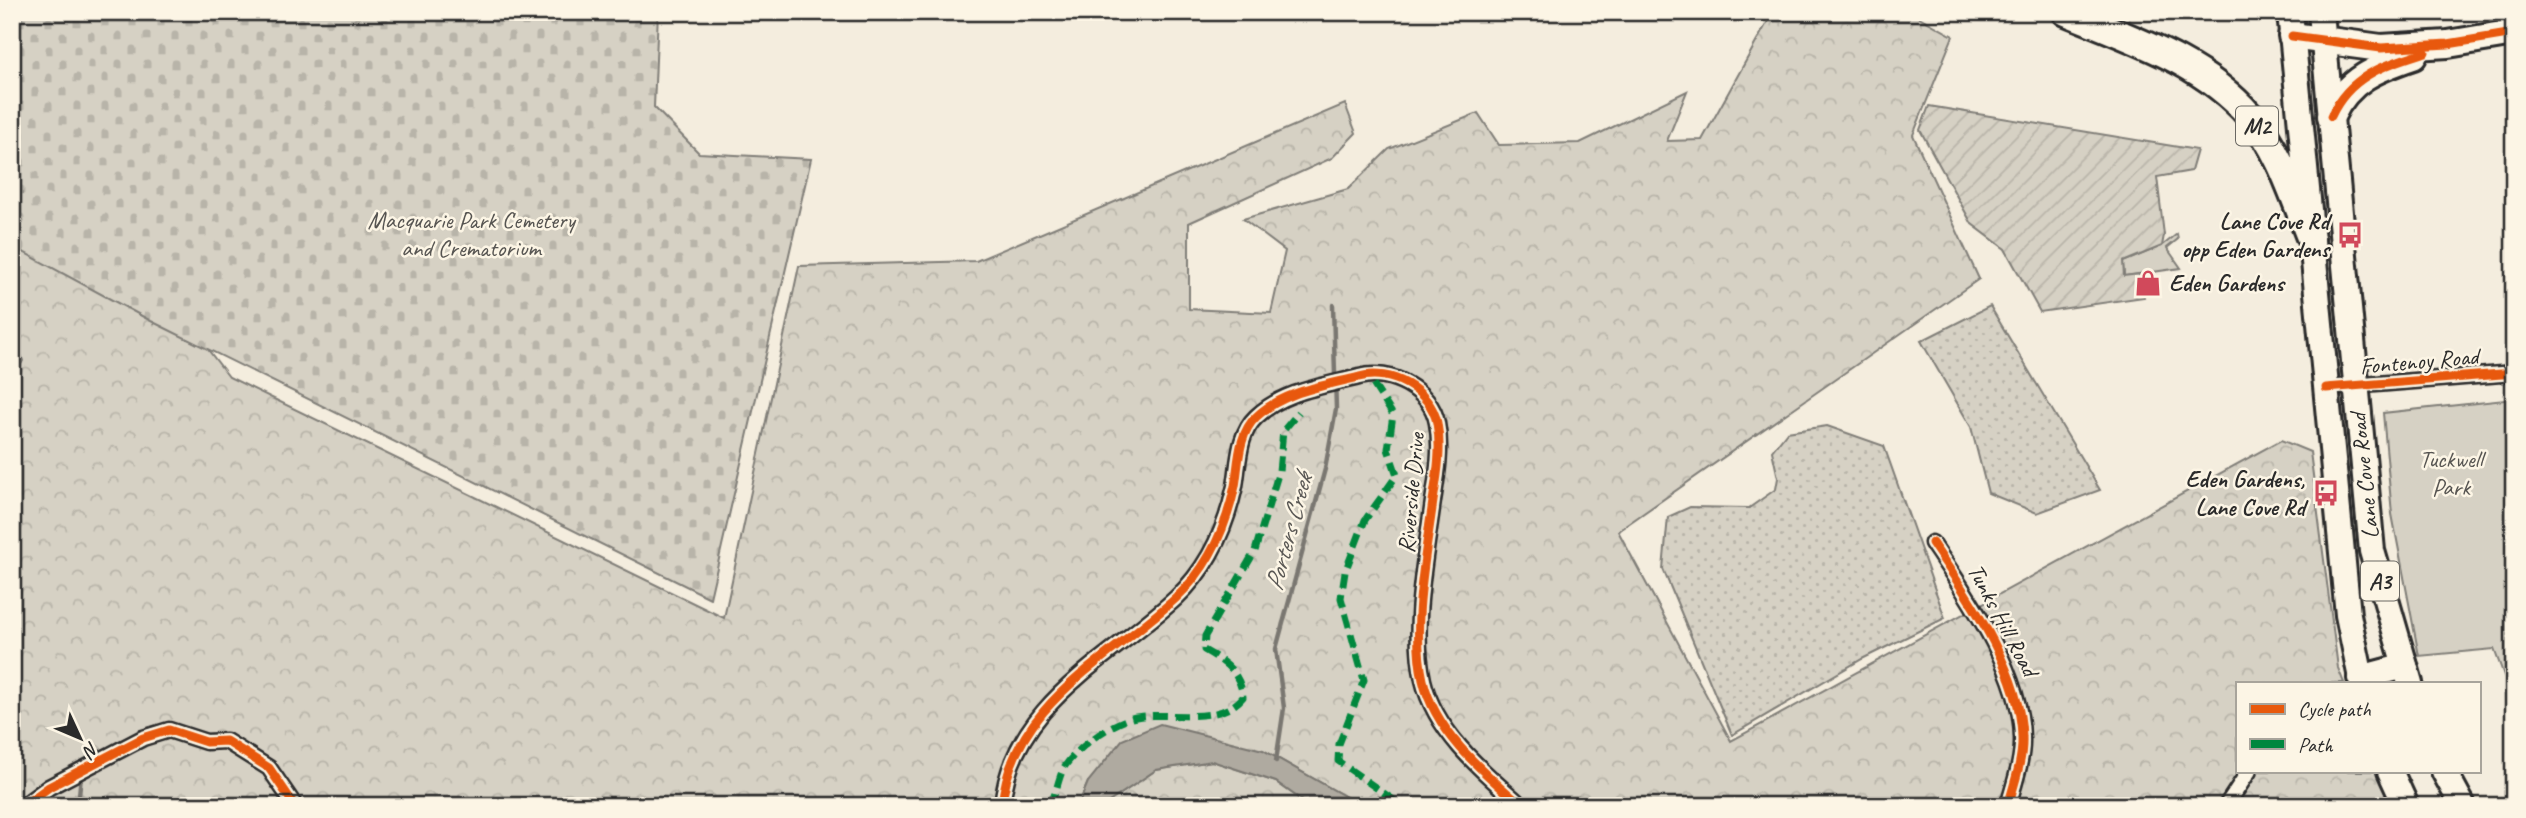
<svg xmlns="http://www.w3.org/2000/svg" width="2526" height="818" viewBox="0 0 2526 818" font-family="Caveat,sans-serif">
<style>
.grass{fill:url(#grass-dots);stroke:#807e78;stroke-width:2}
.forest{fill:url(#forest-crowns);stroke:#807e78;stroke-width:2}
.cemetery{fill:url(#cemetery-stones);stroke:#807e78;stroke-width:2}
.park{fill:#d6d1c4;stroke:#807e78;stroke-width:2}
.garden{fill:url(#garden-furrows);stroke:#807e78;stroke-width:2}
.water{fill:#afaaa0;stroke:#7a7771;stroke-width:2}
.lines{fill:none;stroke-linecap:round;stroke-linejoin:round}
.stream{stroke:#7a7771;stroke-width:4.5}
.minor-casing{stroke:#2b2b2b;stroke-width:19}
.trunk-casing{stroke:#2b2b2b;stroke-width:30}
.motorway-casing{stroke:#2b2b2b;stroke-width:32}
.minor{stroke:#fcf5e5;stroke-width:14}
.trunk{stroke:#fcf5e5;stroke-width:24}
.motorway{stroke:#fcf5e5;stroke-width:26}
.quiet{stroke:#00873e;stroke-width:7;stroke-dasharray:14 7;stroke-linecap:butt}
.cycleway-casing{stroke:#fcf5e5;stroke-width:13}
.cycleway{stroke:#e8590c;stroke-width:9}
.labels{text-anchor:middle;stroke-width:5;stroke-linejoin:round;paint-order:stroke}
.shield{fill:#fcf5e5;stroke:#6a6863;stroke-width:2}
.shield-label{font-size:23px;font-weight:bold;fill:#2b2b2b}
.park-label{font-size:24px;fill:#565451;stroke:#fcf5e5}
.poi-label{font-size:24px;font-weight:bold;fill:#2b2b2b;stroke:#fcf5e5;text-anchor:end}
.street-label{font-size:24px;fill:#2b2b2b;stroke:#fcf5e5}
.water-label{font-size:26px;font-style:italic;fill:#595754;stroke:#fcf5e5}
</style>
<defs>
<pattern id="grass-dots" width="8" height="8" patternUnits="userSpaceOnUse" patternTransform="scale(1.75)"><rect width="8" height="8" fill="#d6d1c4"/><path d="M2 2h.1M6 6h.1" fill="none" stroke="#b8b4a9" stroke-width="1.8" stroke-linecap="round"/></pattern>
<pattern id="forest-crowns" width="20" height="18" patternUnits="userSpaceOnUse" patternTransform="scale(1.75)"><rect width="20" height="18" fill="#d6d1c4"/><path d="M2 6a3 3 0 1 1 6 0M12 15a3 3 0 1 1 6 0" fill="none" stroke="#b8b4a9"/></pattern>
<pattern id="cemetery-stones" width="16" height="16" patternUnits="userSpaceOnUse" patternTransform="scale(1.75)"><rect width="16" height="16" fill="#d6d1c4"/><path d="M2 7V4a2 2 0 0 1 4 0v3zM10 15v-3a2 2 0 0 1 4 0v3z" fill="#b8b4a9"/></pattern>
<pattern id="garden-furrows" width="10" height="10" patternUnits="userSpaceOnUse" patternTransform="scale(1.75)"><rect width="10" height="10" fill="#d6d1c4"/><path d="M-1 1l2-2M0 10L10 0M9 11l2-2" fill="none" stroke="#b8b4a9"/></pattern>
</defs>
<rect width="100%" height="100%" fill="#f4edde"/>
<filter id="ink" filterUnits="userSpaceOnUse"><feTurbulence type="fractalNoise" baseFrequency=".0143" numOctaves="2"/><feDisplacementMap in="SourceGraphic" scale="14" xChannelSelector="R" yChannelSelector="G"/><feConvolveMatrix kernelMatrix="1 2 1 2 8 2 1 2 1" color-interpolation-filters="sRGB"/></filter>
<g filter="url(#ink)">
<g class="grass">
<polygon points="1990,306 2100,490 2037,513 1988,493 1971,427 1921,341"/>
<polygon points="1827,426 1884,446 1945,618 1862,659 1732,735 1663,569 1668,517 1690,507 1749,508 1776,489 1778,478 1772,451 1787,432"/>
</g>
<g class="forest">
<polygon points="1773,12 1910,12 1953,36 1913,135 1979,279 1618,531 1731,741 2281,440 2310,452 2338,668 2344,683 2237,683 2237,771 2378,771 2392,806 1362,806 1263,750 1088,782 1078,806 12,806 12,378 23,361 12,331 12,227 173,304 229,377 724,618 799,266 976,261 1345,104 1356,133 1332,158 1189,223 1189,309 1271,313 1285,251 1243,219 1348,189 1389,149 1478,113 1499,145 1580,143 1687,91 1667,141 1702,140"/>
<polygon points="1212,761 1276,782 1310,806 1103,806 1156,770"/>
</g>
<polygon class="cemetery" points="12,12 658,12 654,107 699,153 811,159 710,598 151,321 12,246"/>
<g class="park">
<polygon points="2177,234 2178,239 2167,248 2181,268 2124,276 2123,262 2162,246"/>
<polygon points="2514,399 2514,702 2494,649 2419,656 2392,514 2383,413"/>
</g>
<polygon class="garden" points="1929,106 2197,150 2191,171 2157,177 2164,235 2162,246 2123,262 2124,276 2140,274 2144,297 2040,312 2005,249 1972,224 1920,130"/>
<polygon class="water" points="1160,724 1263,750 1362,806 1310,806 1276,782 1212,761 1156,770 1103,806 1078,806 1088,782 1122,740"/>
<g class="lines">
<g class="stream">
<polyline points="1276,761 1284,708 1276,649 1325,469 1336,409 1333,305"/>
<polyline points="78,806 81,775"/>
</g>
<g class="minor-casing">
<g id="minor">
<polyline points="2326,388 2514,373"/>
<path d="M1932,543C1968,597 2021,672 2022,737C2023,760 2014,784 2008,806"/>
<polyline points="23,806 49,787 143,738 169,730 206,742 226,741 269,768 295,806"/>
<path d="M1002,806C1011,704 1109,660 1176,598C1208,568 1226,528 1235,486C1239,463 1238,434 1256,417C1283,391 1324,386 1359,377C1390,368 1431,390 1437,423C1442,449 1437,476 1433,501C1426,555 1411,626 1423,680C1435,732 1483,772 1522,806"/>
<polyline points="2226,806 2249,771"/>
</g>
</g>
<g class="trunk-casing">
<g id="trunk">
<polyline points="2290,12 2348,615 2362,683"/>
<polyline points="2321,12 2372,551 2410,683"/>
<polyline points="2360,678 2405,666"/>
<polyline points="2390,771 2406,806"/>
<polyline points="2444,771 2463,806"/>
</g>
</g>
<g class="motorway-casing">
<g id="motorway">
<path d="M2066,12C2131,39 2202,61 2250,116C2280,150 2294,198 2311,240"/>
<polyline points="2292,36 2381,48 2448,44 2514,33"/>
<path d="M2331,116C2348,79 2377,68 2413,56"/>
</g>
</g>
<use href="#minor" class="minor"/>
<use href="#trunk" class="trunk"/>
<use href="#motorway" class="motorway"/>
<g class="quiet">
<polyline points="1373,384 1393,415 1388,449 1397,475 1365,520 1345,572 1341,598 1364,680 1339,744 1338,761 1402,806"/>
<path d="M1049,806C1057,794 1058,777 1065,766C1079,746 1112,722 1136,717C1169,711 1219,726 1243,697C1240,672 1225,662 1204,650L1205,636L1255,551L1279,471L1283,431L1299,412"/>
</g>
<g class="cycleway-casing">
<g id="cycleway">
<polyline points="2292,36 2381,48 2448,44 2514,33"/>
<path d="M2331,116C2350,75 2385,65 2425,52"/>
<polyline points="2326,388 2514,373"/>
<path d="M1932,543C1968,597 2021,672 2022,737C2023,760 2014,784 2008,806"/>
<polyline points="23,806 49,787 143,738 169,730 206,742 226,741 269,768 295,806"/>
<path d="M1002,806C1011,704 1109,660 1176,598C1208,568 1226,528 1235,486C1239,463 1238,434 1256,417C1283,391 1324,386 1359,377C1390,368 1431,390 1437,423C1442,449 1437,476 1433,501C1426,555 1411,626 1423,680C1435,732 1483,772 1522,806"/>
</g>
</g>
<use href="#cycleway" class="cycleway"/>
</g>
</g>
<defs>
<g id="bus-bare" transform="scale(2.1)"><path d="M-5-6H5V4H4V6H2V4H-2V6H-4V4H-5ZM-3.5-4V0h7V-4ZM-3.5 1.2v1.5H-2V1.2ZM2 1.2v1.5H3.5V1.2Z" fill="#d1495b" stroke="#fcf5e5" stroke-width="2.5" paint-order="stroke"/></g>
<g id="shop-bare" transform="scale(2.1)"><path d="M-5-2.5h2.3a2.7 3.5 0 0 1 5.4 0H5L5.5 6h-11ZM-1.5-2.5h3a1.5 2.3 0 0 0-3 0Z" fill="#d1495b" stroke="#fcf5e5" stroke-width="2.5" paint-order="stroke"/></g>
</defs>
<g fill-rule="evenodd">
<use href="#bus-bare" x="2350" y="235"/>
<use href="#shop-bare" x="2148" y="283"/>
<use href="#bus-bare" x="2326" y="493"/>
</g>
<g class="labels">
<g class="shield">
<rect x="2236" y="106.5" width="42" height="39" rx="5"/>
<rect x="2361" y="561.5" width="38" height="39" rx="5"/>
</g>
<g class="shield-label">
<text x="2257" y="134">M2</text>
<text x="2380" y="589">A3</text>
</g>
<g class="park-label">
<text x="471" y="228">Macquarie Park Cemetery<tspan x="471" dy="28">and Crematorium</tspan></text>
<text x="2451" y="467">Tuckwell<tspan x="2451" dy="28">Park</tspan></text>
</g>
<g class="poi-label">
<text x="2329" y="229">Lane Cove Rd<tspan x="2329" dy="28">opp Eden Gardens</tspan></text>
<text x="2169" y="291" text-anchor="start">Eden Gardens</text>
<text x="2305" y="487">Eden Gardens,<tspan x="2305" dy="28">Lane Cove Rd</tspan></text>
</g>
<g class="street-label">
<text transform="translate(2419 361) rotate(-5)" y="8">Fontenoy Road</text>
<text transform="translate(2364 476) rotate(-96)" y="8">Lane Cove Road</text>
<text transform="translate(1411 493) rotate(-85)" y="8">Riverside Drive</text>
<text transform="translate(2003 620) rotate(62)" y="8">Tunks Hill Road</text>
</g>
<g class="water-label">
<text transform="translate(1288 532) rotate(-75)" y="9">Porters Creek</text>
</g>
</g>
<rect width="2526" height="818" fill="none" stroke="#fcf5e5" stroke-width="42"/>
<rect x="21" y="21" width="2484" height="776" fill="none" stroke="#2b2b2b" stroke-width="2.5" filter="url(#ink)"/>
<rect x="2236" y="682" width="245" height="91" fill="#fcf5e5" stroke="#a8a49b" stroke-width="2"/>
<rect x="2250" y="704" width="35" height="10" fill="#e8590c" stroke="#a8a49b" stroke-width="2"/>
<text x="2298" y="716" font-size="21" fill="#2b2b2b">Cycle path</text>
<rect x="2250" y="739" width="35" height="10" fill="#00873e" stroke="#a8a49b" stroke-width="2"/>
<text x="2298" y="752" font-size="21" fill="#2b2b2b">Path</text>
<g transform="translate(80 738) rotate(134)" stroke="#fcf5e5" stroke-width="5" paint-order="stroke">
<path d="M0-5L12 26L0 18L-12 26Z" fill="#2b2b2b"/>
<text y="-10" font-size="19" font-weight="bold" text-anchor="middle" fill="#2b2b2b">N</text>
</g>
</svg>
